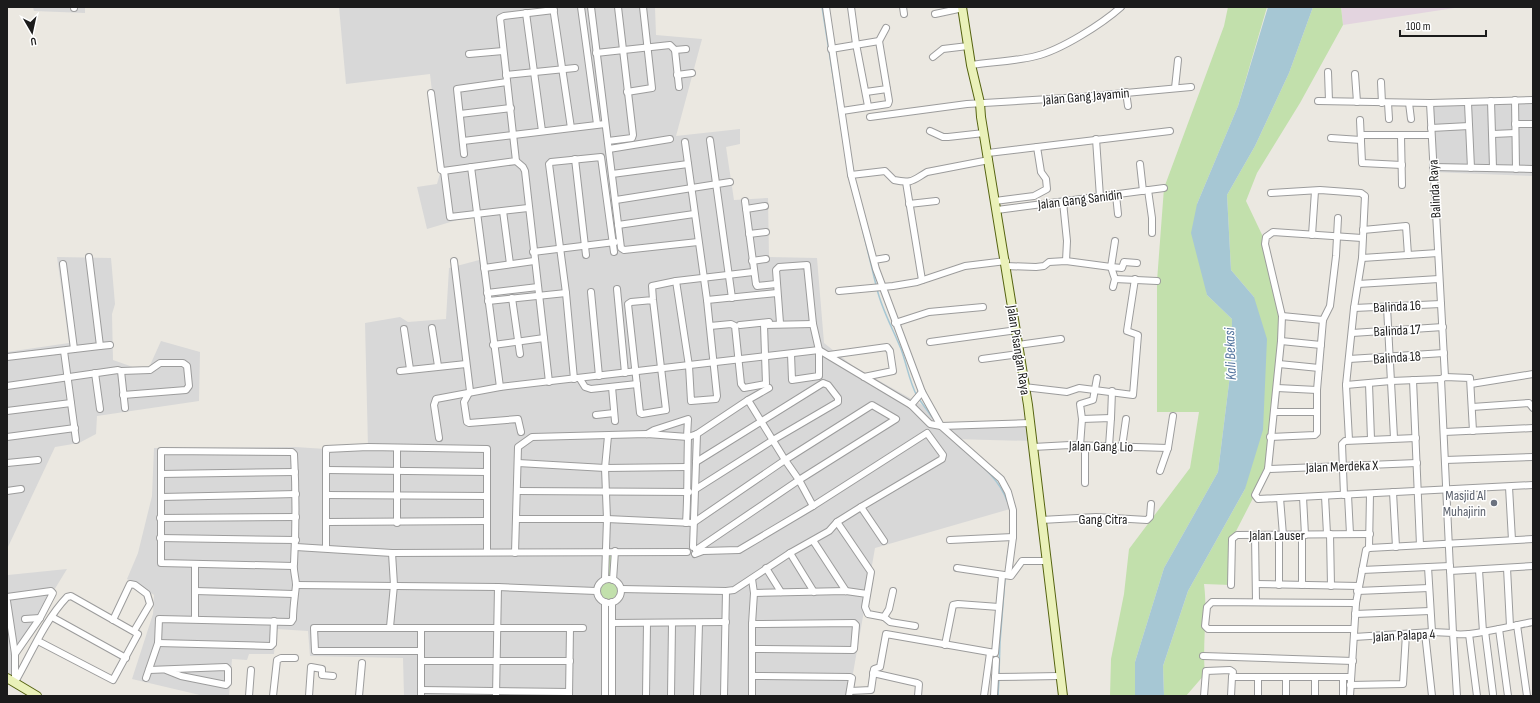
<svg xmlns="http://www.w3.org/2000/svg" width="1540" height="703" viewBox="0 0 1540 703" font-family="'Sofia Sans Condensed',sans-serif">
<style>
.residential{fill:#d8d8d8}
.industrial{fill:#e3d4df}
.grass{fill:#c2e0ac}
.water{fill:#a6c7d4}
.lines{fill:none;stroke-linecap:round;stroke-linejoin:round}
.stream{stroke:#a6c7d4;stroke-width:1.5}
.street-casing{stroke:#9c9c9c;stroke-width:8}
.secondary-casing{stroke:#556310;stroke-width:10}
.street{stroke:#fff;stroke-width:6}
.secondary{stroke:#eaf1b9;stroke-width:8}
.worship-dot{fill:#6b7280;stroke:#fff;stroke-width:1.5}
.labels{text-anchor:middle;stroke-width:3;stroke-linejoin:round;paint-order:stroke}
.street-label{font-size:14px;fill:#1b1b1b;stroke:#fff}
.worship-label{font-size:14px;fill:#5b616d;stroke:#fff;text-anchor:end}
.water-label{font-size:15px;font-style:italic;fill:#53749e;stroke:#fff}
</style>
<rect width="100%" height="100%" fill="#ebe8e1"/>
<g class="residential">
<polygon points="33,7 85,7 85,13 34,11"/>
<polygon points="339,7 655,7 656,35 702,39 676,136 740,129 740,144 726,147 734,200 768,198 769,257 817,258 824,343 853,366 924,406 941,426 1030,423 1032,441 952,439 991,475 1004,492 1010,509 875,548 849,696 404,696 403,658 310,656 308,631 276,629 274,654 249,654 247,660 232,659 229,696 204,696 132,679 153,614 154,595 127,579 138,553 152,496 154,448 295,447 326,449 368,447 365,323 400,317 408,322 446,319 449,268 483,259 477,214 427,229 417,187 437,184 441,170 430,74 346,84"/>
<polygon points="1533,100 1533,176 1432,172 1428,105"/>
<polygon points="57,257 111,258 115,304 112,314 113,360 147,372 161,341 200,352 199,401 97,416 96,434 79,443 55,447 7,549 7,352 69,343"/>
<polygon points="7,569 8,575 67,569 15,654 15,682 7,678"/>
</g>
<polygon class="industrial" points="1341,7 1461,7 1343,25"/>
<g class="grass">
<polygon points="1228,7 1267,7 1238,106 1197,204 1207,295 1232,319 1231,367 1218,472 1164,568 1135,662 1135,696 1110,696 1111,659 1124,594 1129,549 1190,468 1199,412 1157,412 1157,281 1164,188 1224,26"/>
<path d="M1313,7H1341L1343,25L1300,103L1257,173L1246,201L1265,241L1282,316L1268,469L1232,539L1231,585L1204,584C1208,615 1202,644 1205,674L1186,696H1164L1163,666L1188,591L1245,489L1254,297L1231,270L1227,195L1255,146L1289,73Z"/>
<path d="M606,551H615L613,580L619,585L621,593C617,601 611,605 602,601L596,591L599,583L605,579Z"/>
</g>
<polygon class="water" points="1268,7 1313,7 1289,73 1255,146 1227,195 1231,270 1254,297 1267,339 1263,430 1245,489 1188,591 1163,666 1164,696 1135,696 1135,662 1164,568 1218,472 1231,367 1232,319 1207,295 1191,233 1197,204 1238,106"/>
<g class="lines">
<g class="stream">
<polyline points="822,7 849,177"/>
<polyline points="859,215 876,285"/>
<path d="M877,289C882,310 893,329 901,349C907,365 909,381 917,396"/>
<polyline points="919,399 932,417"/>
<path d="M958,445C976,461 999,477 1007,501"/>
<polyline points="1007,560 1008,552"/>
<polyline points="999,675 1000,642 1005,579"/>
<polyline points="998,696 999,679"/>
</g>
<g class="street-casing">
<g id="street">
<polyline points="553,7 571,128"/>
<polyline points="581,7 597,124"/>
<polyline points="591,7 621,248 624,250 698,242"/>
<polyline points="826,7 851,175 876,269 922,392 941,426 1001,479 1008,492 1013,510 1013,537 1008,575"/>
<polyline points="851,7 856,44 868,106"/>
<polyline points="903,7 904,14"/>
<polyline points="74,8 74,7"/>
<polyline points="526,13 542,131"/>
<polyline points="935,14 963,8"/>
<polyline points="831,49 879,41 886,28"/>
<polyline points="675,50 686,49"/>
<polyline points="596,53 670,45 675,50 679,87"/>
<polyline points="469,54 503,51"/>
<polyline points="933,57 943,49 968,46"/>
<path d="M971,65C991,62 1017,61 1036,56C1061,50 1102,24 1121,7"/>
<polyline points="1328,72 1329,101"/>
<polyline points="1355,74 1357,102"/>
<polyline points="506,75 575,68"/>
<polyline points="677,75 692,73"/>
<polyline points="1381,82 1382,103"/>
<polyline points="1175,88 1178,60"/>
<polyline points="627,92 652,88 643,7"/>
<polyline points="866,92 887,89 879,41"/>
<polyline points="1126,92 1128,106"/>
<polyline points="431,93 441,170 443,171 516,161 500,18 504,16 554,10"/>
<polyline points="1515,100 1516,169"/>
<polyline points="1318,101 1430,103"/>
<polyline points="1491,101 1493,168"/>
<polyline points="1388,103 1389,119"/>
<polyline points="1409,103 1411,119"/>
<polyline points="1468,103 1471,168"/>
<polyline points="842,111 888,104 889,101 887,89"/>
<polyline points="460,114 511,108"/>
<polyline points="870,117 967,104 1082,97 1191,87"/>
<polyline points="1360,120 1362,163 1402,165"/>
<polyline points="1515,124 1533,124"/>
<polyline points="1431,128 1469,126"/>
<polyline points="930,131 943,137 948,137 984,133"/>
<polyline points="1493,134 1515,133"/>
<polyline points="1361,135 1431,135"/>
<polyline points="1401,136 1402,185"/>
<polyline points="1331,138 1361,140"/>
<polyline points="1096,139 1100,197"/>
<polyline points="710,140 732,298"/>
<polyline points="463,141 605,124"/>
<polyline points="608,141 632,138 633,135 618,7"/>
<polyline points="609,149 670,139"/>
<polyline points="988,153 1170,131"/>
<polyline points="464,154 457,89 507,82"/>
<polyline points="575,159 586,255"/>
<polyline points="516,161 523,167 525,171 549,382"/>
<polyline points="1140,164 1143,191"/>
<polyline points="471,167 500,387"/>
<polyline points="1433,167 1533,169"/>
<polyline points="444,171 450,217 528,208"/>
<polyline points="612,174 688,164"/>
<path d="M851,175L885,171L894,180C913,184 913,180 927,172L989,160"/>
<polyline points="906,182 922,280"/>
<polyline points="1148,190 1152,218 1152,233"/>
<polyline points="1271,193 1320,190 1361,193 1365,196 1362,258 1354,308 1346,385 1349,440"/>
<polyline points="1116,195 1118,214"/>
<polyline points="616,200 730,182"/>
<polyline points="745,201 756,284 757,286 776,284"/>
<polyline points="995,201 1034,196 1047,189 1046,179 1041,172 1037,147"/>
<polyline points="1063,202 1067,241 1066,261"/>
<polyline points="909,204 936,201"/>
<polyline points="746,209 765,206"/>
<polyline points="997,210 1164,188"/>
<polyline points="503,211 510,264"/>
<polyline points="618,225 694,214"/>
<polyline points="1363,230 1406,226 1408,255"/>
<polyline points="749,234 766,232"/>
<polyline points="1312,235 1315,191"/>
<polyline points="1362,238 1273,232 1266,237 1265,244 1282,316 1281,341 1268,469 1255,495 1258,499 1533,485"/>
<polyline points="533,252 615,242"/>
<polyline points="1362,258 1438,253"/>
<polyline points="874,260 886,258"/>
<polyline points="454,261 470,391 464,402 467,422 469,423 518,419 521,432"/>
<polyline points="752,261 766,259"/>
<polyline points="63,264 74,349"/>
<polyline points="1006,266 1036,267 1044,266 1049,262 1066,261 1111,267 1115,241"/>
<polyline points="484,268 534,261"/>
<polyline points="1115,279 1157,281"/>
<polyline points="676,281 689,366 691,401 716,399 717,396 707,300 685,142"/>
<polyline points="1358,284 1439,279"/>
<polyline points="1113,287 1115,279 1111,267 1122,268 1124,262 1137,263"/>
<polyline points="617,289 625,373"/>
<polyline points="839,291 893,286 917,282 965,266 1006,261"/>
<polyline points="591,292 599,376"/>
<polyline points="487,293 538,287"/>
<polyline points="512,298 520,354"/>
<polyline points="653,300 631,302 628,304 640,413 642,414 666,410 653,300 652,286 676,281 753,272"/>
<polyline points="707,300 777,293"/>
<polyline points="488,301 566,293"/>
<polyline points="1387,307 1394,438"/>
<polyline points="1354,308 1441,304"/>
<polyline points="1282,316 1323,320"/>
<polyline points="780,323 776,270 779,267 807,265 813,324 819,350 819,376 792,380 791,354"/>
<polyline points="895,323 929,312 983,307"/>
<polyline points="740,325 769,322"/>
<polyline points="710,326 731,324 735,326 741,384 744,388 766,384 764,325 813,324"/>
<polyline points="432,328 438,366"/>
<polyline points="404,329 410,369"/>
<polyline points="1352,333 1443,327"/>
<polyline points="1281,341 1321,345"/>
<polyline points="930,342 1017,330"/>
<polyline points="493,345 544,338"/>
<polyline points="1018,345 1061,339"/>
<polyline points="100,346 110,345"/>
<polyline points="64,351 76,440"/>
<polyline points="829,355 887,347 890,351 893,371 864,377"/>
<polyline points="7,357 100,346 89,257"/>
<polyline points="982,359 1019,354"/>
<polyline points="1349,359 1444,353"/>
<polyline points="1279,364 1319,368"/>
<polyline points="121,371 150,370 160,363 183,363 187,366 189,386 186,390 123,395"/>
<polyline points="400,371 466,364"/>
<polyline points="95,373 100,409"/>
<polyline points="1445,377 1430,103 1533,100"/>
<polyline points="574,379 566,293 549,164 551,162 601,157 614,252"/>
<polyline points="580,379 585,387 591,389 637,384"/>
<polyline points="1413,380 1420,545"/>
<polyline points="1369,384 1371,439"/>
<polyline points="1471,384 1533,374"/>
<polyline points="1346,385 1391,381 1441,379"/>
<polyline points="7,386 118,370 121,371 125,408"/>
<polyline points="612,387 615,421"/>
<polyline points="1024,387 1067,392 1079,388 1133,395 1138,335 1127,331 1135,279"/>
<polyline points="1277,388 1317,390"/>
<polyline points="748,400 785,460 799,480 813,506"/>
<polyline points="911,405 922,392"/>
<polyline points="1472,407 1529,403 1533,408"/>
<polyline points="7,411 71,403"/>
<polyline points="1274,412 1317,412"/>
<polyline points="596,415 614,413"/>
<polyline points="1111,418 1112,391"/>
<polyline points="1082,419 1111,418 1109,446"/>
<path d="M1473,431L1470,378L1445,377L1441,379L1453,633C1463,639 1519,624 1533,622"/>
<polyline points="1444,432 1533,428"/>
<polyline points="647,434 654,430 688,419 687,437"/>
<polyline points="7,437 75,428"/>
<polyline points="1270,437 1315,435 1317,433 1317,390 1323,320 1330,306 1336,256 1338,218"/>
<polyline points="439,438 434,405 436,399 500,387 819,350 911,405 930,424 941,426 1030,423"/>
<polyline points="1080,446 1082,419 1080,404 1093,400 1097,378"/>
<polyline points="1085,446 1085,483"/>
<polyline points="1033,447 1070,445 1168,448"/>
<polyline points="1122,447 1126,419"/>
<polyline points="1445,460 1533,457"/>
<polyline points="7,463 38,460"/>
<polyline points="518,463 605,468 687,467"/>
<polyline points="1268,469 1417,463"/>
<polyline points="327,470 487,472"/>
<polyline points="1160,471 1168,448 1173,416"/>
<polyline points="161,474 295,472"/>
<polyline points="1509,487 1512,540"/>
<polyline points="696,489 773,440 838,402 838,398 828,385 823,383 696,462"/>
<polyline points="7,491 21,489"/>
<polyline points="517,491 689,492"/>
<polyline points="1393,492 1396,547"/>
<polyline points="326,495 487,496"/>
<polyline points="1344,495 1342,444 1345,441 1416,438"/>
<polyline points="1348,495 1350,534"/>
<polyline points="1325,496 1327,534"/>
<polyline points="161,497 296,494"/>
<polyline points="1303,497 1305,535"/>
<polyline points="1280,498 1283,535"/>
<polyline points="861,507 884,541"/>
<polyline points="160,518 296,517"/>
<polyline points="517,519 607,519 693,523"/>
<polyline points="1041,520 1096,517 1147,520 1150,517 1151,504"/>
<polyline points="327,522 487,521"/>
<polyline points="837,522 871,572 865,607 868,614 884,617"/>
<polyline points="397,523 397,448"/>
<path d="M686,523C688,494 687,466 688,437"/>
<polyline points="693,523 785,460 872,405 896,419 799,480 696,550"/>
<polyline points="1330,534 1331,586"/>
<polyline points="1255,535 1256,602"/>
<polyline points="160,538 296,540"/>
<polyline points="950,540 1013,537"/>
<polyline points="814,542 846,591"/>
<polyline points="296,547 392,553 687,552"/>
<polyline points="693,547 697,434"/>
<polyline points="326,548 326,449 368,447 487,449 487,552"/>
<polyline points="1369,548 1370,494"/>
<polyline points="515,553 518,447 532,437 647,434 688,437 697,434 748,400 769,388"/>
<polyline points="790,553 814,592"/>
<polyline points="1428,567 1432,632"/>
<polyline points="766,568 781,592"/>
<polyline points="957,568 1011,576 1022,561 1046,561"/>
<polyline points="1507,568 1510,626"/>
<polyline points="1362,570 1450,566"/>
<polyline points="1479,570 1483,632"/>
<polyline points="1450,571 1533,566"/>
<circle cx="609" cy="591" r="12"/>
<polyline points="605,579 607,519 605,468 608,436"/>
<polyline points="752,579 754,593 752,624 752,696"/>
<polyline points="613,580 615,551"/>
<polyline points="1256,584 1359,586"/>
<polyline points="296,585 498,587 596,591"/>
<polyline points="1231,585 1232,539 1237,535 1370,534"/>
<polyline points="1279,585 1279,535"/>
<polyline points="1302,585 1302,535"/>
<polyline points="621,589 726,591 734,590 790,553 829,531 837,522 861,507 942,459 943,455 927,433 813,506 739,550 703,551 695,554"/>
<polyline points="195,591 293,594"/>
<polyline points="1357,591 1429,588"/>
<polyline points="754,593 846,591 867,594"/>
<polyline points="7,597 51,591 53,593 40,618 15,654"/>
<polyline points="7,601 15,654 15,680"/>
<polyline points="1355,614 1430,611"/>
<polyline points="52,617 126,658"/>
<polyline points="884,617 890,622 915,626"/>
<polyline points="884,617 889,609 893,591"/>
<polyline points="25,619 40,618"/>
<polyline points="195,619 195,564"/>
<polyline points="113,620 130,584 135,585 147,594 150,604 134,631"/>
<polyline points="612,623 726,622"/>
<polyline points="752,624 854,623 856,625 854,649 853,650 752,649"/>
<polyline points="1517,625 1527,696"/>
<polyline points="390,627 394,585 392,553"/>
<polyline points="421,628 421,696"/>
<polyline points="1354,629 1208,629 1205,626 1207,607 1212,602 1356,603"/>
<polyline points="1499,629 1508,696"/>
<polyline points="1485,631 1493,694"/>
<polyline points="1425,633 1432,696"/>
<polyline points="1469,634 1477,696"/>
<polyline points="1354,637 1432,632 1453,633 1457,696"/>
<polyline points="158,643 271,646 273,644 274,621"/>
<polyline points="945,645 953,605 958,604 999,607"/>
<polyline points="421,651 315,651 314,628 583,628"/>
<polyline points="1203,656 1353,661"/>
<polyline points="422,661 570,661"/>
<polyline points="149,670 226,667 228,669 228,683 226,685 181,676 166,670"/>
<polyline points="873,673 917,683 919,684 918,696"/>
<polyline points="753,676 850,677 852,678 849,696"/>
<polyline points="995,677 1060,676"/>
<path d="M146,678L158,643L159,619L291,622L293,619C293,607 295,596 296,585C296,578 293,571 294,564C296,527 296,491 294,454L292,452L161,451V563L293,566"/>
<path d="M15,682C31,654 45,620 67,597L71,596L138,634L113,680L38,641"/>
<polyline points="1350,685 1403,684 1406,634"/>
<polyline points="421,690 569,692"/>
<polyline points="850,691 871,690 874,669 880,667 886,634 995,653 1002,576"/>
<polyline points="249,696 251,670"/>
<polyline points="273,696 277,660 281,658 295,658"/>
<polyline points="309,696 311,667 322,669 322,675 333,676"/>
<polyline points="359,696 362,663"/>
<polyline points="496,696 498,587"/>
<polyline points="569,696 570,628"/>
<polyline points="605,696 605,602"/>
<polyline points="612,696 612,602"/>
<polyline points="646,696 647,623"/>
<polyline points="671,696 672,623"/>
<polyline points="697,696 699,623"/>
<polyline points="724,696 726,591"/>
<polyline points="984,696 990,653"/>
<polyline points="994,696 996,660"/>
<polyline points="1204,696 1206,671 1230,670 1233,672 1232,677"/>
<polyline points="1231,696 1232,677 1351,677"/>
<polyline points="1258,696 1258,677"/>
<polyline points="1286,696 1286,677"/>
<polyline points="1315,696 1315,677"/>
<polyline points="1343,696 1343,677"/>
<polyline points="1350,696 1356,603 1366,550 1369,548 1533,539"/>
</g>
</g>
<g class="secondary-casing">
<g id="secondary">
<polyline points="962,7 971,65 980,103 981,117 1028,405 1063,696"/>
<polyline points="7,678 37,696"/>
</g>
</g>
<use href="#street" class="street"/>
<use href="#secondary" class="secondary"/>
</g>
<circle class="worship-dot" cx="1494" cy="503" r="4"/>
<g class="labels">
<g class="street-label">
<text transform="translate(1086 96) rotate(-5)" y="5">Jalan Gang Jayamin</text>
<text transform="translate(1434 189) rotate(-93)" y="5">Balinda Raya</text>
<text transform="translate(1080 199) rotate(-7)" y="5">Jalan Gang Sanidin</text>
<text transform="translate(1397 306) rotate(-3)" y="5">Balinda 16</text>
<text transform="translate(1397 330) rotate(-3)" y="5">Balinda 17</text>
<text transform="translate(1019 350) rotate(81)" y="5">Jalan Pisangan Raya</text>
<text transform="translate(1397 357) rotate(-4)" y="5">Balinda 18</text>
<text transform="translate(1101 446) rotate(1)" y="5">Jalan Gang Lio</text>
<text transform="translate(1342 466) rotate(-2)" y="5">Jalan Merdeka X</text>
<text x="1103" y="524">Gang Citra</text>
<text x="1277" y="540">Jalan Lauser</text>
<text transform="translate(1404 635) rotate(-3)" y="5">Jalan Palapa 4</text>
</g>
<g class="worship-label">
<text x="1486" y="500">Masjid Al<tspan x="1486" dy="16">Muhajirin</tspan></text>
</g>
<g class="water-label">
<text transform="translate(1230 354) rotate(-92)" y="5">Kali Bekasi</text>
</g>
</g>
<rect width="1540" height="703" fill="none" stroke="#1b1b1b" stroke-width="16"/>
<g transform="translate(32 32) rotate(171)" stroke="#ffffff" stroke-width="3" paint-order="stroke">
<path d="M0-3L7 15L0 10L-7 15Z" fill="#1b1b1b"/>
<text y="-6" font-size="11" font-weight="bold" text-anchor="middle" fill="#1b1b1b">U</text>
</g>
<path d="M1400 30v6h86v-6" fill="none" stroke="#1b1b1b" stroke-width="2"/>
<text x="1406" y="30" font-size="12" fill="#1b1b1b" stroke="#ffffff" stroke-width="3" paint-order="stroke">100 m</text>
</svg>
